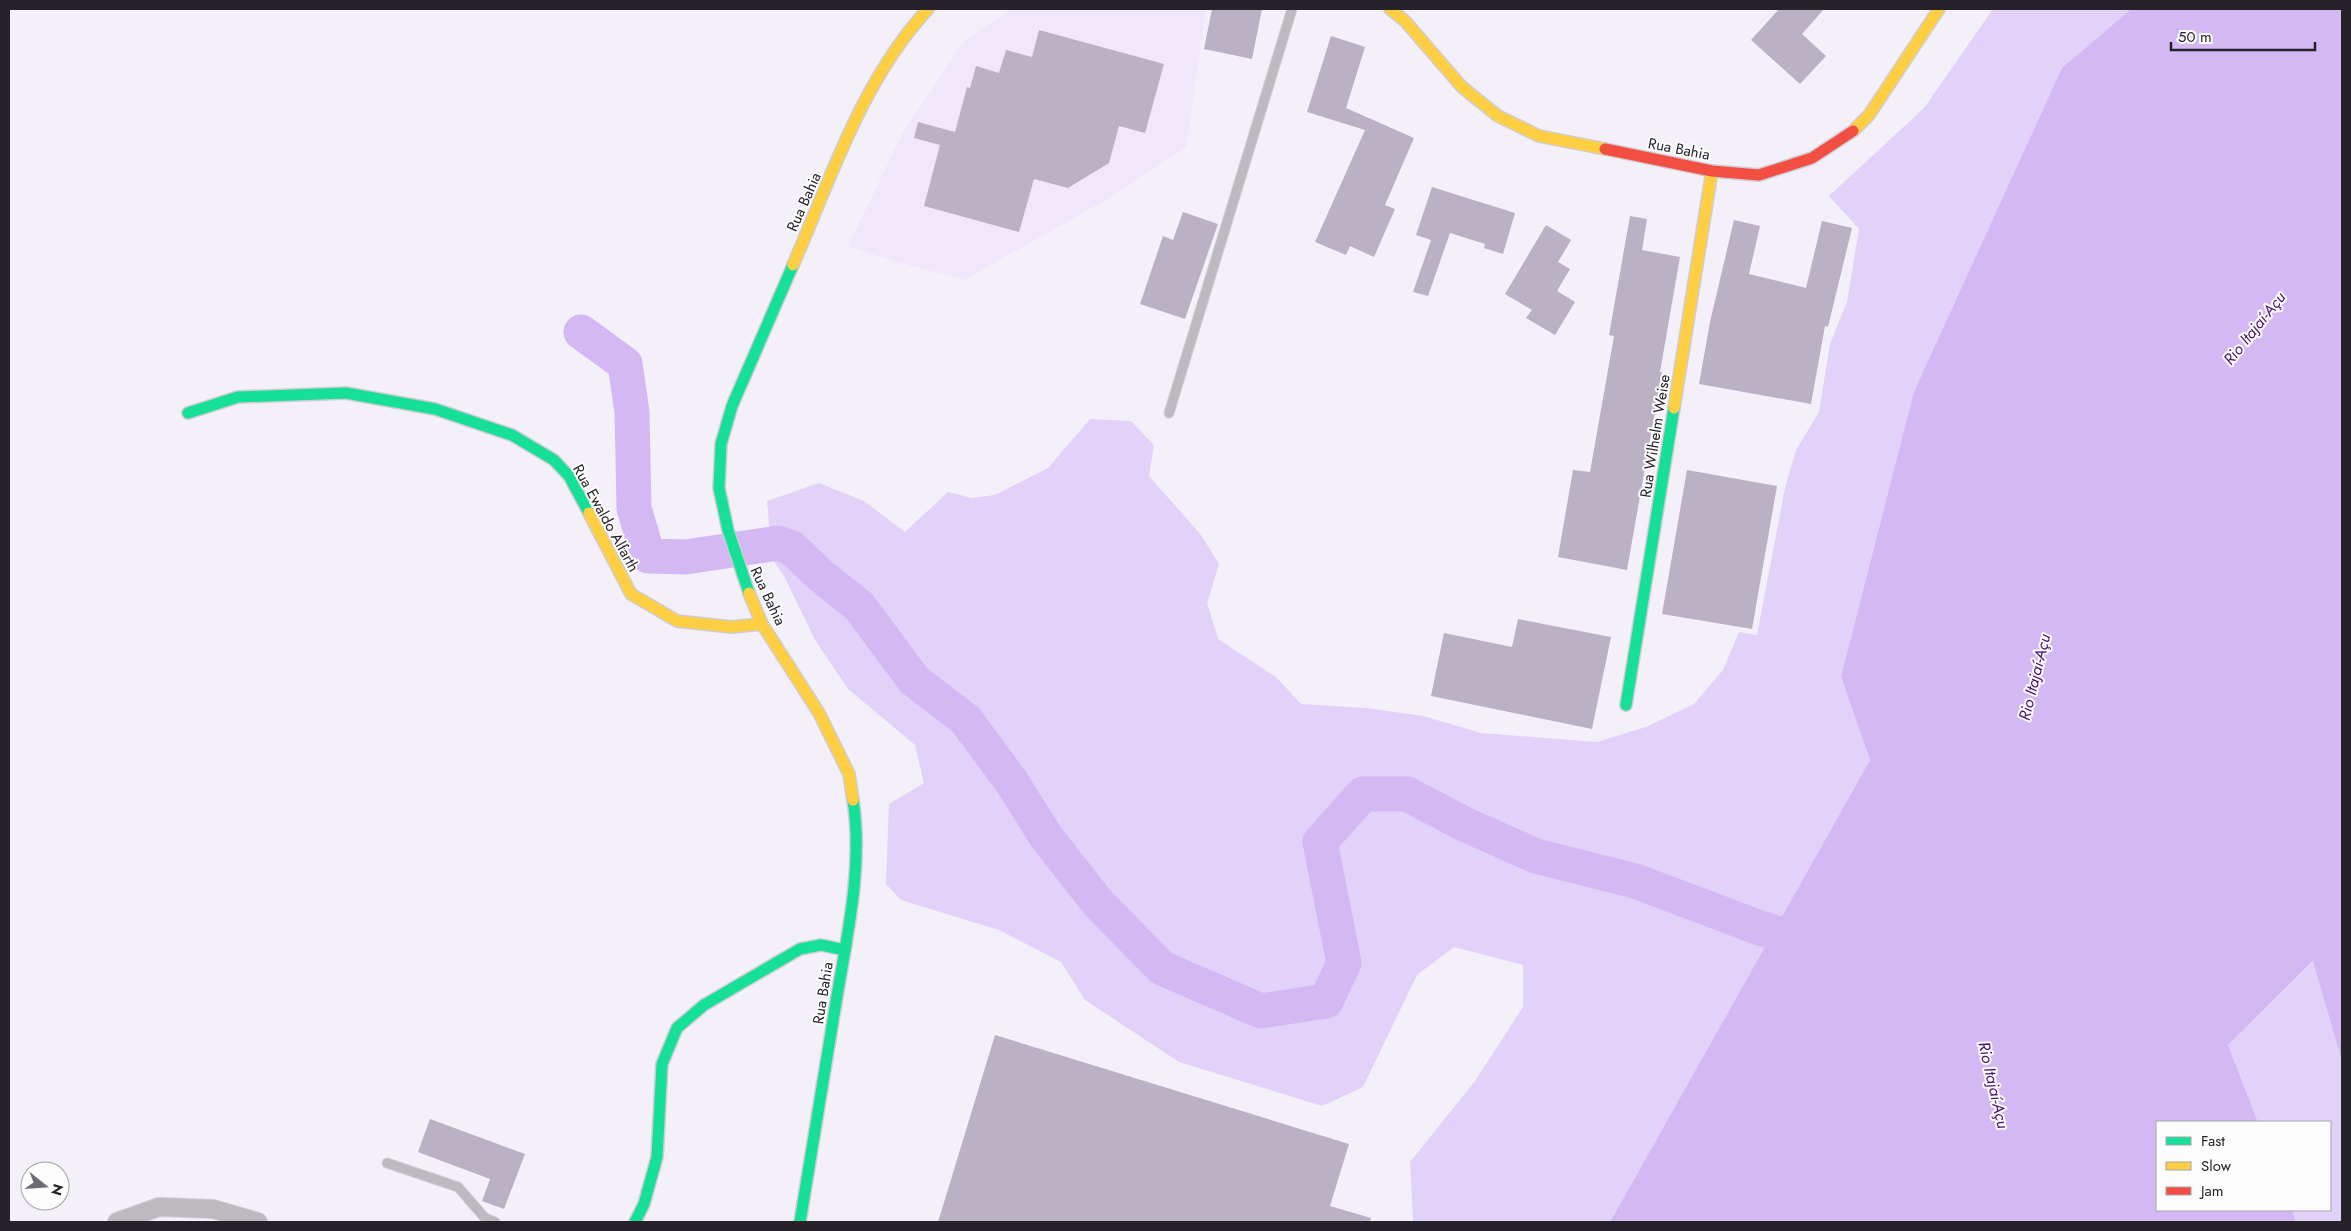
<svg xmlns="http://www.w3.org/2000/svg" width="2351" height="1231" viewBox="0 0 2351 1231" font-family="Jost,sans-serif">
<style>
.built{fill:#f0e7fb}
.green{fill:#e2d1f8}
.water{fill:#d4b8f3}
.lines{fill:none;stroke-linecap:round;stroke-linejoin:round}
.river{stroke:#d4b8f3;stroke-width:35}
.building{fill:#bab1c4}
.lane-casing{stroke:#cfccd4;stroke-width:11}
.street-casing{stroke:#cfccd4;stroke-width:20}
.fast-casing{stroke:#cfccd4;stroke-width:14}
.slow-casing{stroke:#cfccd4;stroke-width:14}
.jam-casing{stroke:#cfccd4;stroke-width:14}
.lane{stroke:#bcbabe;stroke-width:9}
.street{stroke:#bcbabe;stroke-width:18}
.fast{stroke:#16e098;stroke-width:11}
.slow{stroke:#ffcf43;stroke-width:11}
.jam{stroke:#f24e42;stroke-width:11}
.labels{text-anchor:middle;stroke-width:4;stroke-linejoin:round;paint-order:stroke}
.street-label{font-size:15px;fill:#26222a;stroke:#fcfcfc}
.water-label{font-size:16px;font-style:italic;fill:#47116f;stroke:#fcfcfc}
</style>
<rect width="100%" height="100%" fill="#f4f0fa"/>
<polygon class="built" points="1011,9 1206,9 1186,147 1106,200 964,280 894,261 848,246 902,134 965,40"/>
<g class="green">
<polygon points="1993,9 2131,9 2062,68 1841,677 1870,760 1610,1222 1413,1222 1410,1162 1475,1081 1523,1007 1523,965 1454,947 1417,975 1363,1087 1322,1106 1179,1062 1085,1000 1061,962 999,930 901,900 886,884 889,804 924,783 915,745 848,689 815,640 784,576 772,559 767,501 819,483 864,501 905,532 948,492 972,498 995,495 1048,468 1090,419 1131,421 1154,445 1149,476 1201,535 1219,564 1207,603 1218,639 1276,677 1301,704 1366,708 1423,716 1481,733 1597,742 1646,727 1694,704 1723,670 1739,632 1757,635 1785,488 1796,450 1819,412 1830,344 1847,302 1859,229 1829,196 1924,108"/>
<polygon points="2314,961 2342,1061 2342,1222 2296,1222 2292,1210 2330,1210 2330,1122 2258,1122 2228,1045"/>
</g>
<polygon class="water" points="2131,9 2342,9 2342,1061 2313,961 2228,1045 2258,1122 2157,1122 2157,1210 2292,1210 2296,1222 1610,1222 1870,760 1841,677 1914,392 2062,68"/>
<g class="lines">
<polyline class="river" points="581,332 625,364 632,412 634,508 648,556 686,557 778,543 792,548 820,575 859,606 914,680 966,720 1011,781 1047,838 1098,903 1162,968 1261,1011 1326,1001 1344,963 1320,842 1363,794 1407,794 1464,824 1536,856 1635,881 1760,928 1819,946"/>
</g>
<g class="building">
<polygon points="1212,9 1262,9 1252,59 1204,49"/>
<polygon points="1779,9 1824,9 1802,34 1826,56 1800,84 1751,40"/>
<polygon points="1039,30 1164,64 1145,133 1119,126 1109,163 1068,188 1034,179 1019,232 924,206 940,145 914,138 918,122 955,132 967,87 970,88 976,66 999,73 1006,50 1032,57"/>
<polygon points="1331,36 1365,47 1346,108 1414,138 1385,205 1395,209 1374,257 1350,246 1346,255 1315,242 1365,130 1307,112"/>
<polygon points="1432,187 1515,213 1503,254 1484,248 1485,244 1450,233 1428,296 1413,292 1431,240 1416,235"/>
<polygon points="1183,212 1218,224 1185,319 1140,304 1163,236 1173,240"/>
<polygon points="1630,216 1647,219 1642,250 1680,257 1660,372 1662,372 1627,570 1558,557 1573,470 1590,472 1614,336 1609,335"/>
<polygon points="1734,220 1760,226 1749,274 1806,288 1822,221 1852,228 1828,327 1825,326 1811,404 1699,384 1710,322"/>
<polygon points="1546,225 1571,240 1558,262 1570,269 1557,291 1575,302 1555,335 1526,318 1532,310 1505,294"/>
<polygon points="1687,470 1777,486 1752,629 1662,614"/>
<polygon points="1518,619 1611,637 1592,729 1431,696 1444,633 1512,647"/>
<polygon points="995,1035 1349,1144 1330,1206 1371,1218 1370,1222 938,1222"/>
<polygon points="430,1119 525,1154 504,1209 482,1201 490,1179 418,1152"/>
</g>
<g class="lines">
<g class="lane-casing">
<g id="lane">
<polyline points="1169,413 1292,9"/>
<polyline points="387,1163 458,1187 485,1218 495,1222"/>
</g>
</g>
<g class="street-casing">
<polyline id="street" points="117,1222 159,1207 213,1209 258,1222"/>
</g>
<g class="fast-casing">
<g id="fast">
<polyline points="188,413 238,397 346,393 435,409 512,435 554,460 569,476 589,513"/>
<polyline points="749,593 728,530 719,488 721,444 732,406 793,265"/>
<polyline points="1626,705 1674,408"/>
<polyline points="635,1222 644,1204 657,1157 662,1064 677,1028 704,1005 800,949 821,945 845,950"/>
<path d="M800,1222C812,1147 825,1072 837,996C848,932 863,864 853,800"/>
</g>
</g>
<g class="slow-casing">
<g id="slow">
<polyline points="1390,9 1405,21 1462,87 1498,116 1539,136 1605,149"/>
<polyline points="1853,131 1869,115 1939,9"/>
<path d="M793,265C831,178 862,80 928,9"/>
<polyline points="1674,408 1712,171"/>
<polyline points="589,513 631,594 677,621 731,627 762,624"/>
<polyline points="749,593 762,624 819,713 849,774 853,800"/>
</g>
</g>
<g class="jam-casing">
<polyline id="jam" points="1605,149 1712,171 1759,175 1812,158 1853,131"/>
</g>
<use href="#lane" class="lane"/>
<use href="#street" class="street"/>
<use href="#fast" class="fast"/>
<use href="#slow" class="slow"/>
<use href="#jam" class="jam"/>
</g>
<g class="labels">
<g class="street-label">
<text transform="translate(1679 149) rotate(11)" y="5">Rua Bahia</text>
<text transform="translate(804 202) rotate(-66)" y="5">Rua Bahia</text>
<text transform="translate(1655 436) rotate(-81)" y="5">Rua Wilhelm Weise</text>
<text transform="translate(606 518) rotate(61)" y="5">Rua Ewaldo Alfarth</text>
<text transform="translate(768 596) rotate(65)" y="5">Rua Bahia</text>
<text transform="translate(823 993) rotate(-81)" y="5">Rua Bahia</text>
</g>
<g class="water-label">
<text transform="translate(2254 328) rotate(-51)" y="6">Rio Itajaí-Açu</text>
<text transform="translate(2034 677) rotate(-76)" y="6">Rio Itajaí-Açu</text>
<text transform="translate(1994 1085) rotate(77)" y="6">Rio Itajaí-Açu</text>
</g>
</g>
<rect width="2351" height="1231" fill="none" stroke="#26222a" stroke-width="20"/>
<rect x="2156" y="1121" width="175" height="90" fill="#fcfcfc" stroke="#a6a5a8"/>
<rect x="2166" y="1137" width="25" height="8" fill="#16e098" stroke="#a6a5a8"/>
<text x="2201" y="1146" font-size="15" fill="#26222a">Fast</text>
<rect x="2166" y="1162" width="25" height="8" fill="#ffcf43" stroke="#a6a5a8"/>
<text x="2201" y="1171" font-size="15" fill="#26222a">Slow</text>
<rect x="2166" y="1187" width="25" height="8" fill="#f24e42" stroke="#a6a5a8"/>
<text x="2201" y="1196" font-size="15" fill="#26222a">Jam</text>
<g transform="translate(45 1186) rotate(107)"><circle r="24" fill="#fcfcfc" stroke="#a6a5a8"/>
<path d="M0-4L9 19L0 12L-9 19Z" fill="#6e6a73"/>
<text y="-8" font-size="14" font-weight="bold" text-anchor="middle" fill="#26222a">N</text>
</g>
<path d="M2171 42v8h144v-8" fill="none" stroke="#26222a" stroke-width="2.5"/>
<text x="2178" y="42" font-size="15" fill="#26222a" stroke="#fcfcfc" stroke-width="4" paint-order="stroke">50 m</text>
</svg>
